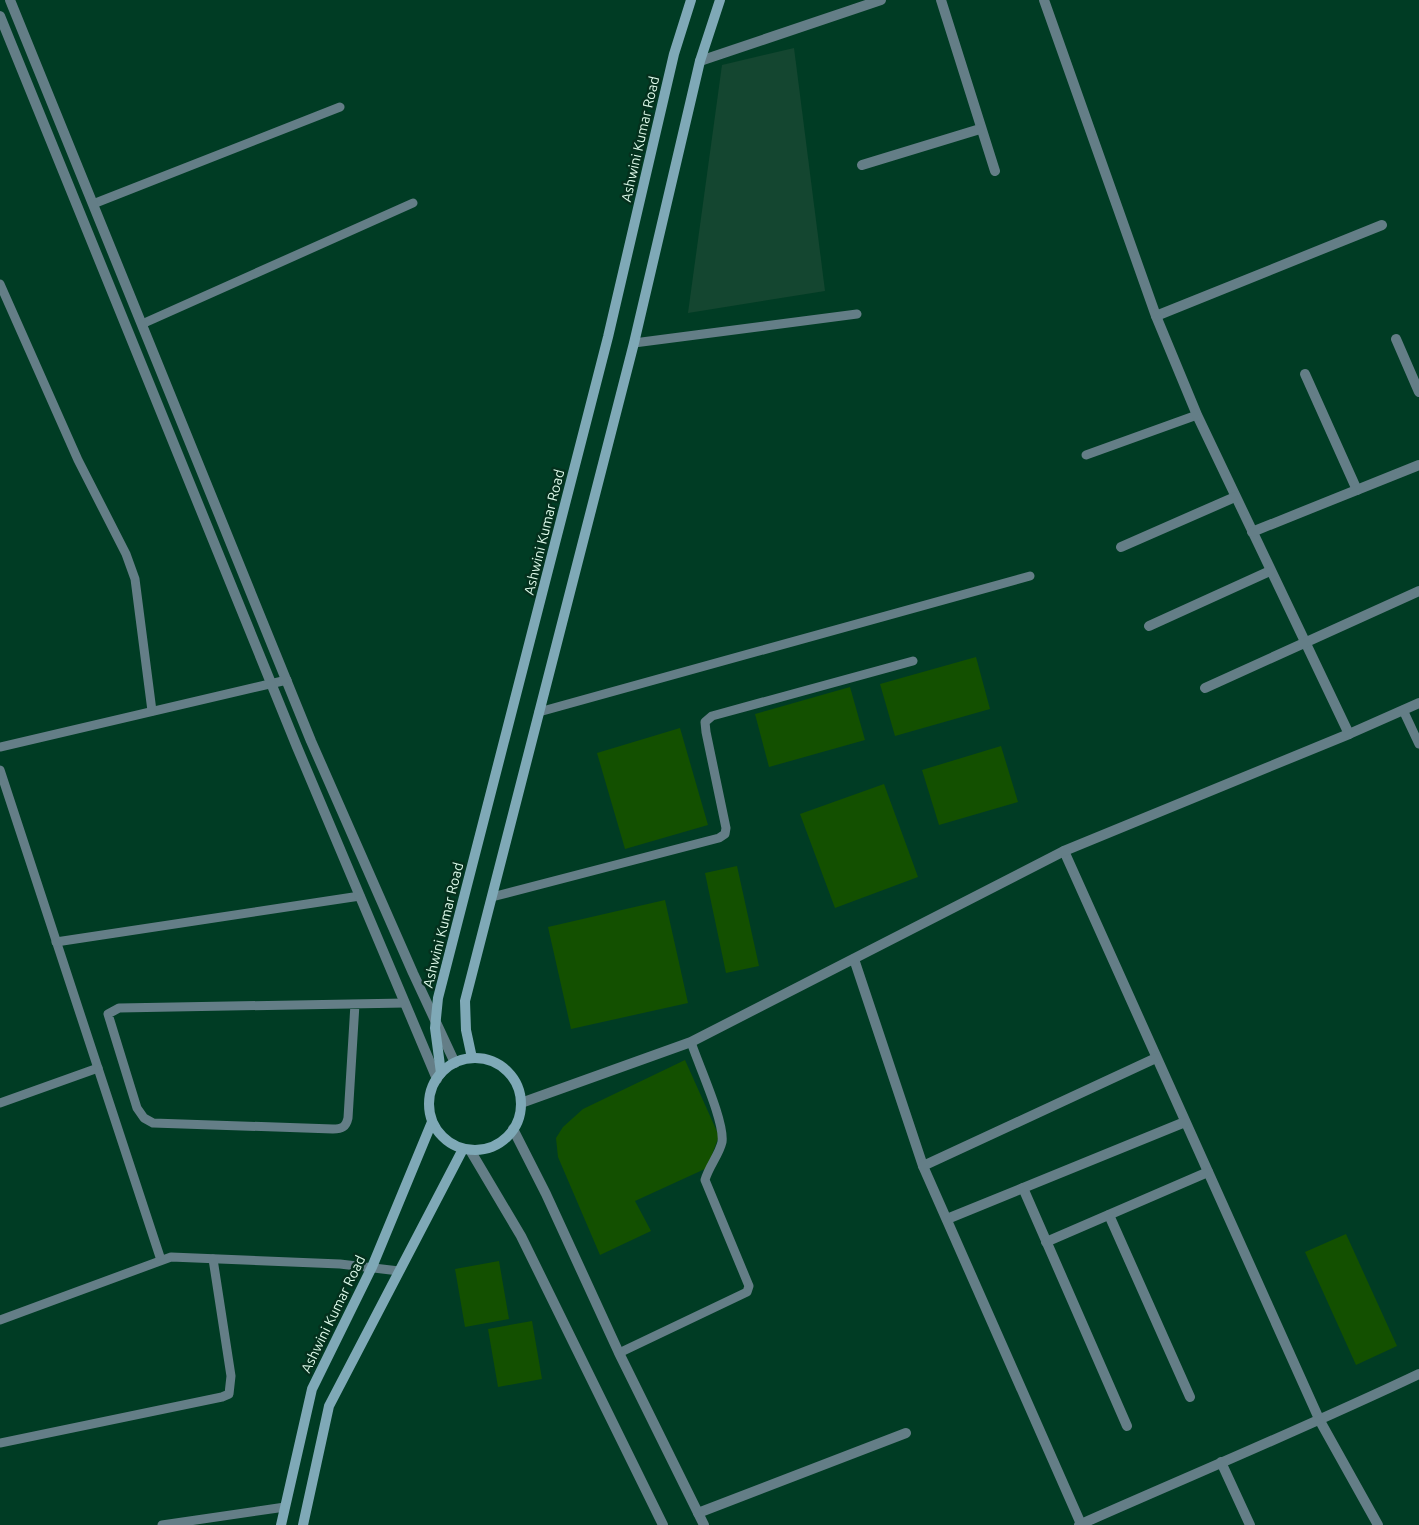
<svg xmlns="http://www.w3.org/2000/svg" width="1419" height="1525" viewBox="0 0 1419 1525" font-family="Ubuntu,sans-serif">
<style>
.built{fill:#144630}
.building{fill:#135000}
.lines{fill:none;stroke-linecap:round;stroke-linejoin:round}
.service{stroke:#647e87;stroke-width:9}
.minor{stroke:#647e87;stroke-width:10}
.tertiary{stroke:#647e87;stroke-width:10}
.secondary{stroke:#7fa9b7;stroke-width:10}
.labels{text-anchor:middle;stroke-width:5;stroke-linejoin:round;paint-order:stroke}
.street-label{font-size:14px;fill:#defaea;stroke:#04301d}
</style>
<rect width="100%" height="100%" fill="#003c24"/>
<polygon class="built" points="794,48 825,291 688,313 722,65"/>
<g class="building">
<polygon points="976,657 990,709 895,736 880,684"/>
<polygon points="850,687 865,740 769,767 755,714"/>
<polygon points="680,728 708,825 625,849 597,753"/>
<polygon points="1001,746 1018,802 939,825 922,770"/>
<polygon points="884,784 918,877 835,908 800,814"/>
<polygon points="737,866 759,966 726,973 705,873"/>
<polygon points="665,900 688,1003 571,1029 548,927"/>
<polygon points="685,1060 719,1136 707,1168 635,1201 651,1231 600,1255 558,1157 556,1138 563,1127 583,1109"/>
<polygon points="1346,1234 1397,1346 1356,1365 1305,1252"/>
<polygon points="499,1261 509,1319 465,1327 455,1269"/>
<polygon points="532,1321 542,1379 498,1387 488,1329"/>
</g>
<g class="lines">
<g class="service">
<polyline points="93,204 340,107"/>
<polyline points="0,284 78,460 126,554 135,579 152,711"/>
<polyline points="142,324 413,203"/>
<polyline points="634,343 857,314"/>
<polyline points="1086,455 1197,415"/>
<polyline points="1403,710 1419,744"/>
<polyline points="539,712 1030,576"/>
<polyline points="0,747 287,680"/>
<polyline points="0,770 161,1260"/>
<polyline points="492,897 719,838 725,834 726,828 706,732 705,722 712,716 913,661"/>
<polyline points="56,942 360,896"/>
<path d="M355,1004L348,1118C346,1127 342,1129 333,1129L153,1123L144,1118L137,1108L108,1014L119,1008L405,1003"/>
<polyline points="0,1103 98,1068"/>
<polyline points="0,1320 171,1257 340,1264 399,1271"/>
<path d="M619,1353L747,1292L749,1286L705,1180C709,1166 719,1155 722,1142C725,1122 698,1064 691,1042"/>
<polyline points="0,1443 222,1397 229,1394 231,1376 213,1259"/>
<polyline points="162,1525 285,1507"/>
</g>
<g class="minor">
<polyline points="10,0 311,741 413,973 455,1063"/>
<polyline points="941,0 995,171"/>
<polyline points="1044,0 1156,316 1197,415 1349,734"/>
<polyline points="0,16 297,747 437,1079"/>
<polyline points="700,61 881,0"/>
<polyline points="862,165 980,129"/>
<polyline points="1156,316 1382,225"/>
<polyline points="1396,339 1419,392"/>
<polyline points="1305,374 1357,490"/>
<polyline points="1252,532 1419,465"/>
<polyline points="1121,547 1235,497"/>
<polyline points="1149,626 1270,571"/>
<polyline points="1205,688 1419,591"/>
<polyline points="1064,851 1320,1421 1378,1525"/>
<polyline points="854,959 923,1166"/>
<polyline points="521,1103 691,1042 1064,851 1349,734 1419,703"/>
<polyline points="1023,1188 1127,1426"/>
<polyline points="1109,1215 1190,1397"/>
<polyline points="947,1219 1185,1122"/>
<polyline points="1046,1242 1208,1172"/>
<polyline points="1221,1462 1250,1525"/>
<polyline points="698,1513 906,1433"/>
<polyline points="1081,1524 923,1166 1156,1058"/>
<path d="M1079,1525C1192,1475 1307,1427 1419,1374"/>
</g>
<g class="tertiary">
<polyline points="513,1129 546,1194 619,1353 704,1525"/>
<polyline points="470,1150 521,1236 663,1525"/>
</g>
<g class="secondary">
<polyline points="472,1058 466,1030 465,1001 634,343 700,61 720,0"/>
<circle cx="475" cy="1104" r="46"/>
<polyline points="441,1073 435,1028 438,998 608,337 674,54 691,0"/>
<polyline points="281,1525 312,1389 372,1267 432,1122"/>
<polyline points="303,1525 329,1406 463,1149"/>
</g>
</g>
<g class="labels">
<g class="street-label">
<text transform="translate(640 139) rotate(-77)" y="5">Ashwini Kumar Road</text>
<text transform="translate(544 532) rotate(-76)" y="5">Ashwini Kumar Road</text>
<text transform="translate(443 925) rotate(-76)" y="5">Ashwini Kumar Road</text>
<text transform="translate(333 1314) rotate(-64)" y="5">Ashwini Kumar Road</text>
</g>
</g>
</svg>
